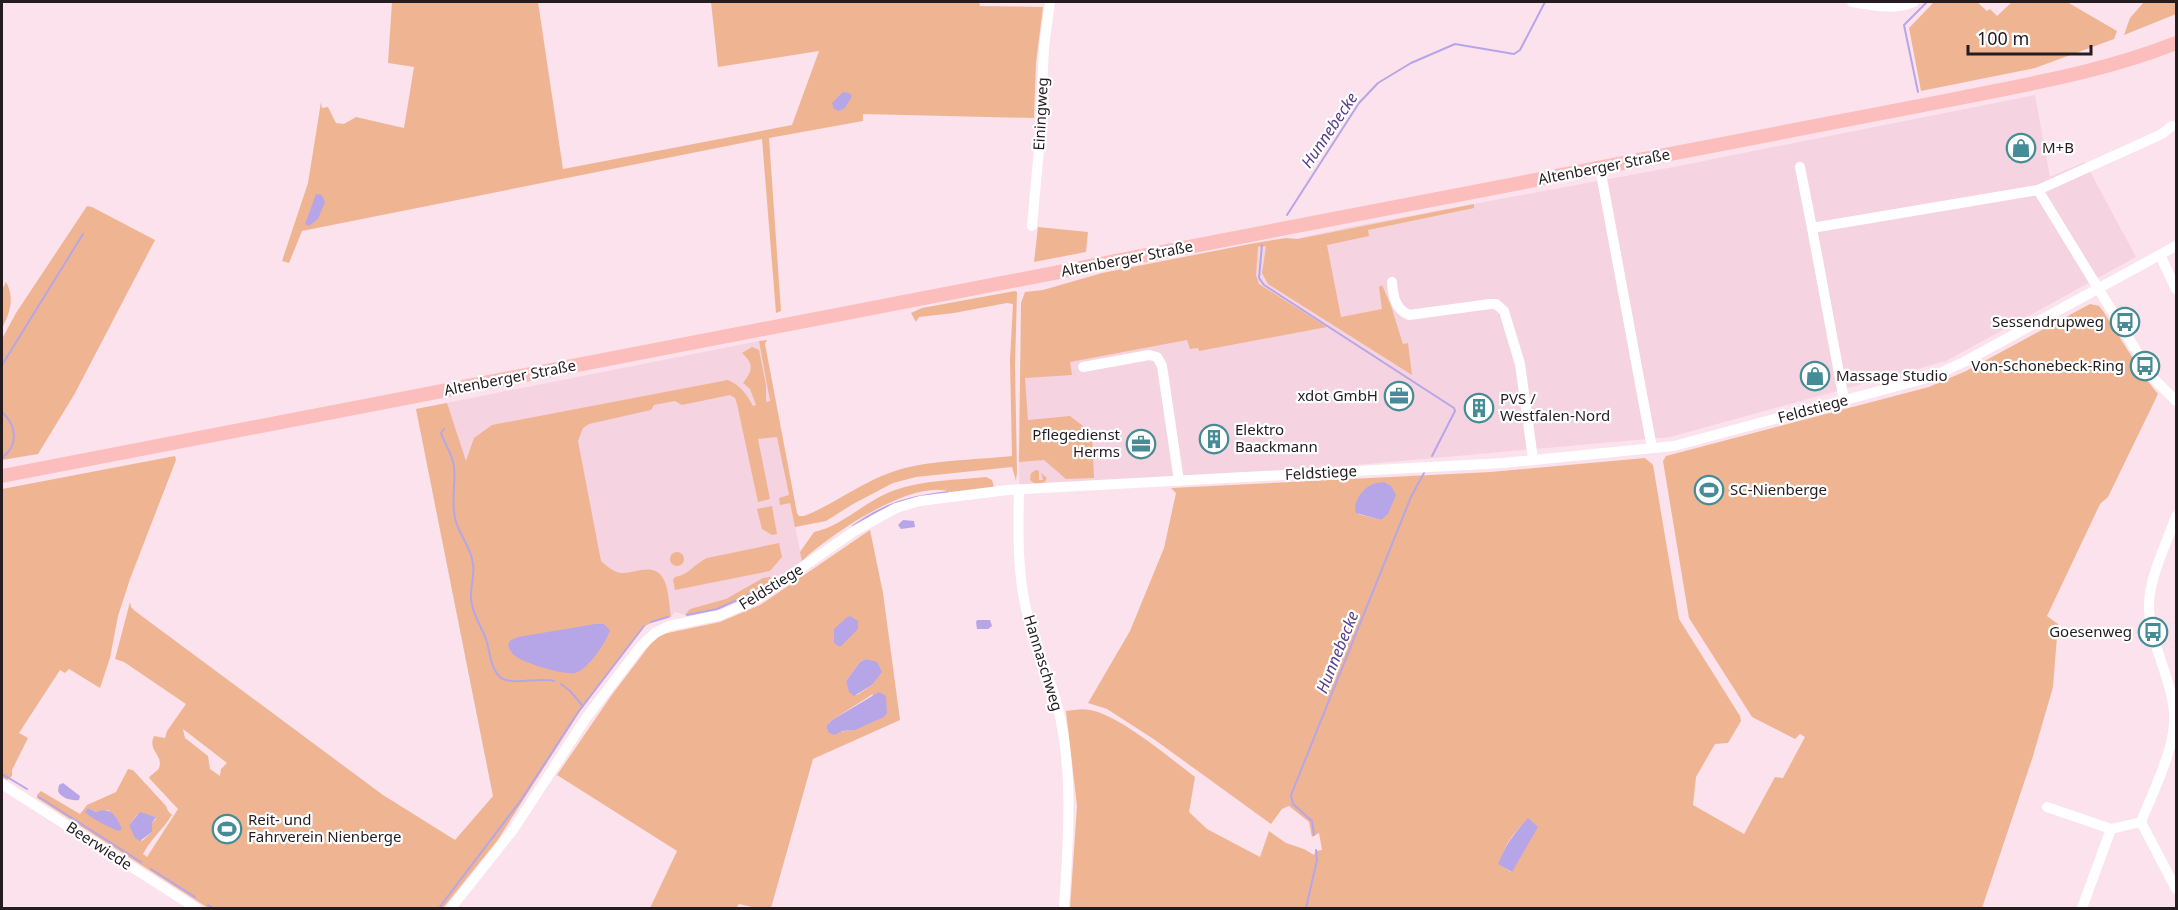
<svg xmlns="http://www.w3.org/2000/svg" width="2178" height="910" viewBox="0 0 2178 910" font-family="'Noto Sans',sans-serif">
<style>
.built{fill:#f5d3e0}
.green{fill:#efb592;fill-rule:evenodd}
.water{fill:#b7a6e7}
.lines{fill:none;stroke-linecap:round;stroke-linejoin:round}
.stream{stroke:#b7a6e7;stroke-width:2}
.minor{stroke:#fff;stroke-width:10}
.major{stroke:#fbbebc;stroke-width:14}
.labels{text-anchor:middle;stroke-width:4.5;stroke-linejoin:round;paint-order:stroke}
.street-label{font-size:15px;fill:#251c20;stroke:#fff}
.poi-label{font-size:15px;fill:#251c20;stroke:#fff;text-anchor:start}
.water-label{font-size:16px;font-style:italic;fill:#583f8c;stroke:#fff}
</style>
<rect width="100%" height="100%" fill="#fce2ec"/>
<g class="built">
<polygon points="2035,95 2050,177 2085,162 2136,257 1946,361 1670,437 1076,490 1019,492 1020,361 1241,251 1350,227 1679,166"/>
<polygon points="759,341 802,561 771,583 717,609 685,615 675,612 671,617 659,619 643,627 493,796 416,409"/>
</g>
<g class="green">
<polygon points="392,2 538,2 563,169 792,125 819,51 718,67 711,2 979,2 980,6 1043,7 1036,63 1034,118 863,114 863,121 769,138 781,311 776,313 762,139 302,231 289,263 282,261 308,183 321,102 322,108 328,107 336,123 344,124 356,117 404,128 414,67 388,63"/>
<polygon points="1934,2 1977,2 1987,11 1990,9 1997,16 2012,2 2067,2 2117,31 2114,39 2035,68 1921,91 1909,28"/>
<polygon points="2144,2 2176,2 2176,14 2124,35 2130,18"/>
<polygon points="1474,204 1474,208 1368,230 1369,236 1327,245 1341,317 1382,309 1379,287 1382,285 1391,306 1403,344 1408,343 1412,375 1268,284 1262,273 1266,246 1258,247 1256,275 1259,284 1327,327 1199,351 1198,348 1190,349 1187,340 1070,362 1072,375 1025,378 1028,420 1070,416 1092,433 1094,478 1066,479 1044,460 1019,462 1021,303 1025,292 1043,290 1102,273 1255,243 1286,238 1298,239"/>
<polygon points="87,206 92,207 155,240 74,395 38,454 2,460 2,339 16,313"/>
<polygon points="1038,227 1088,232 1086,252 1034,262"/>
<path d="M6,282C15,298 10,313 2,328V290Z"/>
<path d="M1015,291L1017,292L1015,366L1017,472L1016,481L1012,467L916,477L893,483L853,504L826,521L795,527L790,503L780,505L779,498L789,495L777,437L758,439L770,499L758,502L737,404L735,398L730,395L682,405L675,401L654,405L651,410L589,424L583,428L578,441L601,561C606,566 614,572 621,573C635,574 655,561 664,580C669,590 669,605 671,617L659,619L643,627L580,711L497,841L443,908H208L37,798V795L41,791L80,814L87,805L116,792L128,769L133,770L166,806L168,811L172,815C163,829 151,839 143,854L147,857L178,809L149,778C151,774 157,772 159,768C164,755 147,751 154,736L165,738L167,731L186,704L124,662L115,659L130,602L131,607L135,611L383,795L455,840L493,796L416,409L447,403L466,461L474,438L492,425L728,380C741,386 746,393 753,406L756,405L750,389L743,383C753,370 754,364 742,353L752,347L759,350L766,385V402L770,401L759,341L767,340L765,344L797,513L799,516H804C835,504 860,483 892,472C924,460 976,460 1012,456L1010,360L1013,304L1007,303L954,313L919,317L916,322L911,313L922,308ZM183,729L227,763L221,769L220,776L210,769L208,756L185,738ZM88,808L96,812L108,810L115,816L120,830L98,821ZM137,815L154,816L156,819L152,823V832L142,841L129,825Z"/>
<path d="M2090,304L2099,306L2103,311L2146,379L2158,394L2108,497L2100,504L2047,616L2058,624L2053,687L2033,756L1982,908H1070L1077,806L1066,711C1074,710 1082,708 1090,710C1119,715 1170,758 1195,777L1189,812L1207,829L1260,857L1269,831L1286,843L1304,849L1314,855L1316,851L1322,850L1319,833L1312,837L1309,822L1289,806L1282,809L1271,824L1155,740L1107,709L1088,703L1130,631L1164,548L1176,493L1171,488L1491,472L1645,458L1653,465L1679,619L1740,716L1741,721L1728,743L1715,744L1696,777L1693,805L1744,834L1775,777L1783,778L1805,737L1800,734L1795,739L1752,717L1689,618L1663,461L1666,456L1929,387L1966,371ZM1388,484L1381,520L1358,514ZM1529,819L1514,866L1511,872L1499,864C1504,846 1514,831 1529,819Z"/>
<polygon points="175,456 176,460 130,579 118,616 110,658 100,688 69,669 65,673 60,670 19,733 28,738 12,770 12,776 7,780 2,777 2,489"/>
<polygon points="1036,470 1039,471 1039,480 1043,480 1041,473 1047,478 1045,482 1035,484 1030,480 1031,473"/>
<path d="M986,477L992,480L994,487L953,493C916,475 828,536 802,561L800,552L814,532C843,526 866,500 895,490C923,480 957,480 986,477Z"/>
<polygon points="772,506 777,534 772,535 762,529 757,509"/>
<path d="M870,530L883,593L900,720L813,759L771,908H756L739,904L736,908H650L677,851L557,775L611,696L652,642L663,634L720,622L760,605ZM866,659L881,672L872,685L857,695L849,689L846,681L860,662ZM873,694L855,730C845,730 838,734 828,732L826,726L832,720Z"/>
<path d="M779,543L782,557L770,571L675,590L673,580L675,577C689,575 694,564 707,558Z"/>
<circle cx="677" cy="559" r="7"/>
<path d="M770,577L774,581C748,599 717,611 685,615L690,609L726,599L763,578Z"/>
</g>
<g class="water">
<polygon points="843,92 849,93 852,96 845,108 839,111 834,109 832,103"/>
<polygon points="316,194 322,195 325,202 318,219 309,226 305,224"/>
<path d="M1384,482L1391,486L1396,495L1388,514L1381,520L1356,513C1352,503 1363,487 1374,484C1377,482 1381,483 1384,482Z"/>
<polygon points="903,520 914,521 915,527 901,529 898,525"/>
<polygon points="850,616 858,621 858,629 840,647 834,643 834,629 846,618"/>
<polygon points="977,620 990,620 992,626 988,629 977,629 976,622"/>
<path d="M595,624H604L610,630C607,641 587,671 575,673C563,675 524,663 515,656C511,653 509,649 508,644L511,640L518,637Z"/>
<polygon points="866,659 877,662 882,672 872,685 854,696 849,692 846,681 860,662"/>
<polygon points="879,692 886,696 887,713 884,717 855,730 843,731 834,735 828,732 826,726 832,720"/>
<path d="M63,783L80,796L79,800C71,801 61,798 58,791L59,785Z"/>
<path d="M88,808L96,812C112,806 116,816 122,829L118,831C107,826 94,820 85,812Z"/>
<polygon points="140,812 156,817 152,823 152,832 140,841 135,838 129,825"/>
<path d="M1528,818L1538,827L1512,872L1498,864C1505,845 1515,832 1528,818Z"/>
</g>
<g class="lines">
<g class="stream">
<polyline points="1918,92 1904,25 1927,2"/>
<polyline points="1287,215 1359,103 1378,83 1411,63 1455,44 1514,54 1520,50 1545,2"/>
<polyline points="1262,245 1259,278 1264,285 1454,408 1455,411 1432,456"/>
<polyline points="2,365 83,234"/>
<path d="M2,412C17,426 19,445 2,458"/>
<path d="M444,429L441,433C445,445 453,455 454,467C456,484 451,500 455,518C458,534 471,546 473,564C475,576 470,588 471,600C473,615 481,626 486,639C490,651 490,668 500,677C510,686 539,677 554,681"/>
<path d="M853,526C886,503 908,497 948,492"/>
<polyline points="687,615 717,609 762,589"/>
<polyline points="651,622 668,617"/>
<polyline points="561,684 570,691 582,705"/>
<polyline points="2,774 27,789"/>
<polyline points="39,797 141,862"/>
<polyline points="1314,835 1312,821 1293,804 1291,795 1411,497 1424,473"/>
<polyline points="151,869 195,897"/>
<polyline points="208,905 213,908"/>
<polyline points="439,908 521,800 579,711 644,626"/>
<polyline points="1306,908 1317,860 1316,850"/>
</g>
<g class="minor">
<path d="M1852,2C1875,6 1893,10 1914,2"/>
<polyline points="2172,126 2162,134 2038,190 2153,378 2176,401"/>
<polyline points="1800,167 1812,228 2038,190"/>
<polyline points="1600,168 1652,448"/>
<polyline points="1032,226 1040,138 1044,47 1050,2"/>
<polyline points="1812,228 1844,400"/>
<polyline points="2160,255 2176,289"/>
<path d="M1392,282C1393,296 1395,309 1409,315L1490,304H1496L1504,311L1520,364L1533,459"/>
<polyline points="1083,367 1149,355 1157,357 1162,366 1179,481"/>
<path d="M1019,489C1018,531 1017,576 1028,617C1036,648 1050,677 1058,708C1074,774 1068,842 1064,908"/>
<path d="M2176,516C2167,543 2148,579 2149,608C2150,647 2177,687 2174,725C2172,754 2152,794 2141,822L2176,889"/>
<polyline points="2,784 196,908"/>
<polyline points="2047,807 2111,829 2141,822"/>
<polyline points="451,908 513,830 586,718 641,646 655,633 669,626 721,615 755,600 856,530 896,508 920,501 1007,490 1503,463 1674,446 1931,377 1964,362 2176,246"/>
<polyline points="2082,908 2111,829"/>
</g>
<path class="major" d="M2,476L1955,99C2029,84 2106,71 2176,43"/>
</g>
<defs>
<g id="shop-ring" transform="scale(1.5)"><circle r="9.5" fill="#fff" stroke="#468c97" stroke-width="1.5"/><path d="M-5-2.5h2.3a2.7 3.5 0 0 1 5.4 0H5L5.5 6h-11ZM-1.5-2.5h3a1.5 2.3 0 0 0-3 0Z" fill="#468c97"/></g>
<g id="bus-ring" transform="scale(1.5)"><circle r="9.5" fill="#fff" stroke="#468c97" stroke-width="1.5"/><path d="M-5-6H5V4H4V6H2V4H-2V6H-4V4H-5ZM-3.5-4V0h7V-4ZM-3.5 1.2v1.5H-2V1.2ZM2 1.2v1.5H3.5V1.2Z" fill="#468c97"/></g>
<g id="office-ring" transform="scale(1.5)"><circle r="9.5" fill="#fff" stroke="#468c97" stroke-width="1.5"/><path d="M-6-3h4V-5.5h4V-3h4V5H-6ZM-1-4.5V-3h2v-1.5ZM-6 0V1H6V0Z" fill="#468c97"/></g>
<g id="building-ring" transform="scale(1.5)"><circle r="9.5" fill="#fff" stroke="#468c97" stroke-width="1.5"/><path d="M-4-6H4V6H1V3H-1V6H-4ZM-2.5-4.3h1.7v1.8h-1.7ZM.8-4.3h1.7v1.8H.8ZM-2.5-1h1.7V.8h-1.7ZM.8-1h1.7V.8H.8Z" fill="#468c97"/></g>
<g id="stadium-ring" transform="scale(1.5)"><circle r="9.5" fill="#fff" stroke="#468c97" stroke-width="1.5"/><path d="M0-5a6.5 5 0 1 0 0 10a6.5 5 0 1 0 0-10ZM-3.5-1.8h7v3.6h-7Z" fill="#468c97"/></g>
</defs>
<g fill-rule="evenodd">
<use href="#shop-ring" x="2021" y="148"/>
<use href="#bus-ring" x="2125" y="322"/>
<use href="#bus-ring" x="2145" y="366"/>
<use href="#shop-ring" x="1815" y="376"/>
<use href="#office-ring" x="1399" y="396"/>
<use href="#building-ring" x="1479" y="408"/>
<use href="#building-ring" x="1214" y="439"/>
<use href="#office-ring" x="1141" y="444"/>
<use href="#stadium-ring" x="1709" y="490"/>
<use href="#bus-ring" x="2153" y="632"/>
<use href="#stadium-ring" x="227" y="829"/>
</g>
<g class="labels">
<g class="street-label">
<text transform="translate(1041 114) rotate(-87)" y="5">Einingweg</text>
<text transform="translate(1604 167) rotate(-11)" y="5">Altenberger Straße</text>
<text transform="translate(1127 259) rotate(-11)" y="5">Altenberger Straße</text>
<text transform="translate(510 378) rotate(-11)" y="5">Altenberger Straße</text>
<text transform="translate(1813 409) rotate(-15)" y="5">Feldstiege</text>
<text transform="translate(1321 473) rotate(-3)" y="5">Feldstiege</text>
<text transform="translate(771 587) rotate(-32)" y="5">Feldstiege</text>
<text transform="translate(1043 663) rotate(73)" y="5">Hannaschweg</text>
<text transform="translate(99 846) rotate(33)" y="5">Beerwiede</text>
</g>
<g class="poi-label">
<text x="2042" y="153">M+B</text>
<text x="2104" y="327" text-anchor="end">Sessendrupweg</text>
<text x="2124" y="371" text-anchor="end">Von-Schonebeck-Ring</text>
<text x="1836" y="381">Massage Studio</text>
<text x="1378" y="401" text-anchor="end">xdot GmbH</text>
<text x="1500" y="404">PVS /<tspan x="1500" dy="17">Westfalen-Nord</tspan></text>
<text x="1235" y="435">Elektro<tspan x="1235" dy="17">Baackmann</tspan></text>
<text x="1120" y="440" text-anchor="end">Pflegedienst<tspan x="1120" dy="17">Herms</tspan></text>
<text x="1730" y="495">SC-Nienberge</text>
<text x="2132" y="637" text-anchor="end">Goesenweg</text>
<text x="248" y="825">Reit- und<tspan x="248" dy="17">Fahrverein Nienberge</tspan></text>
</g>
<g class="water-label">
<text transform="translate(1329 130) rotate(-56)" y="6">Hunnebecke</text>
<text transform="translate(1337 652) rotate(-68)" y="6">Hunnebecke</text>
</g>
</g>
<rect width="2178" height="910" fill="none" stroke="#251c20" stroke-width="6"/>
<path d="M1968 45v9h123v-9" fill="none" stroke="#251c20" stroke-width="3"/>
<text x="1977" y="45" font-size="18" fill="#251c20" stroke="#ffffff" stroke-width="4.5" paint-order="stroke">100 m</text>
</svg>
